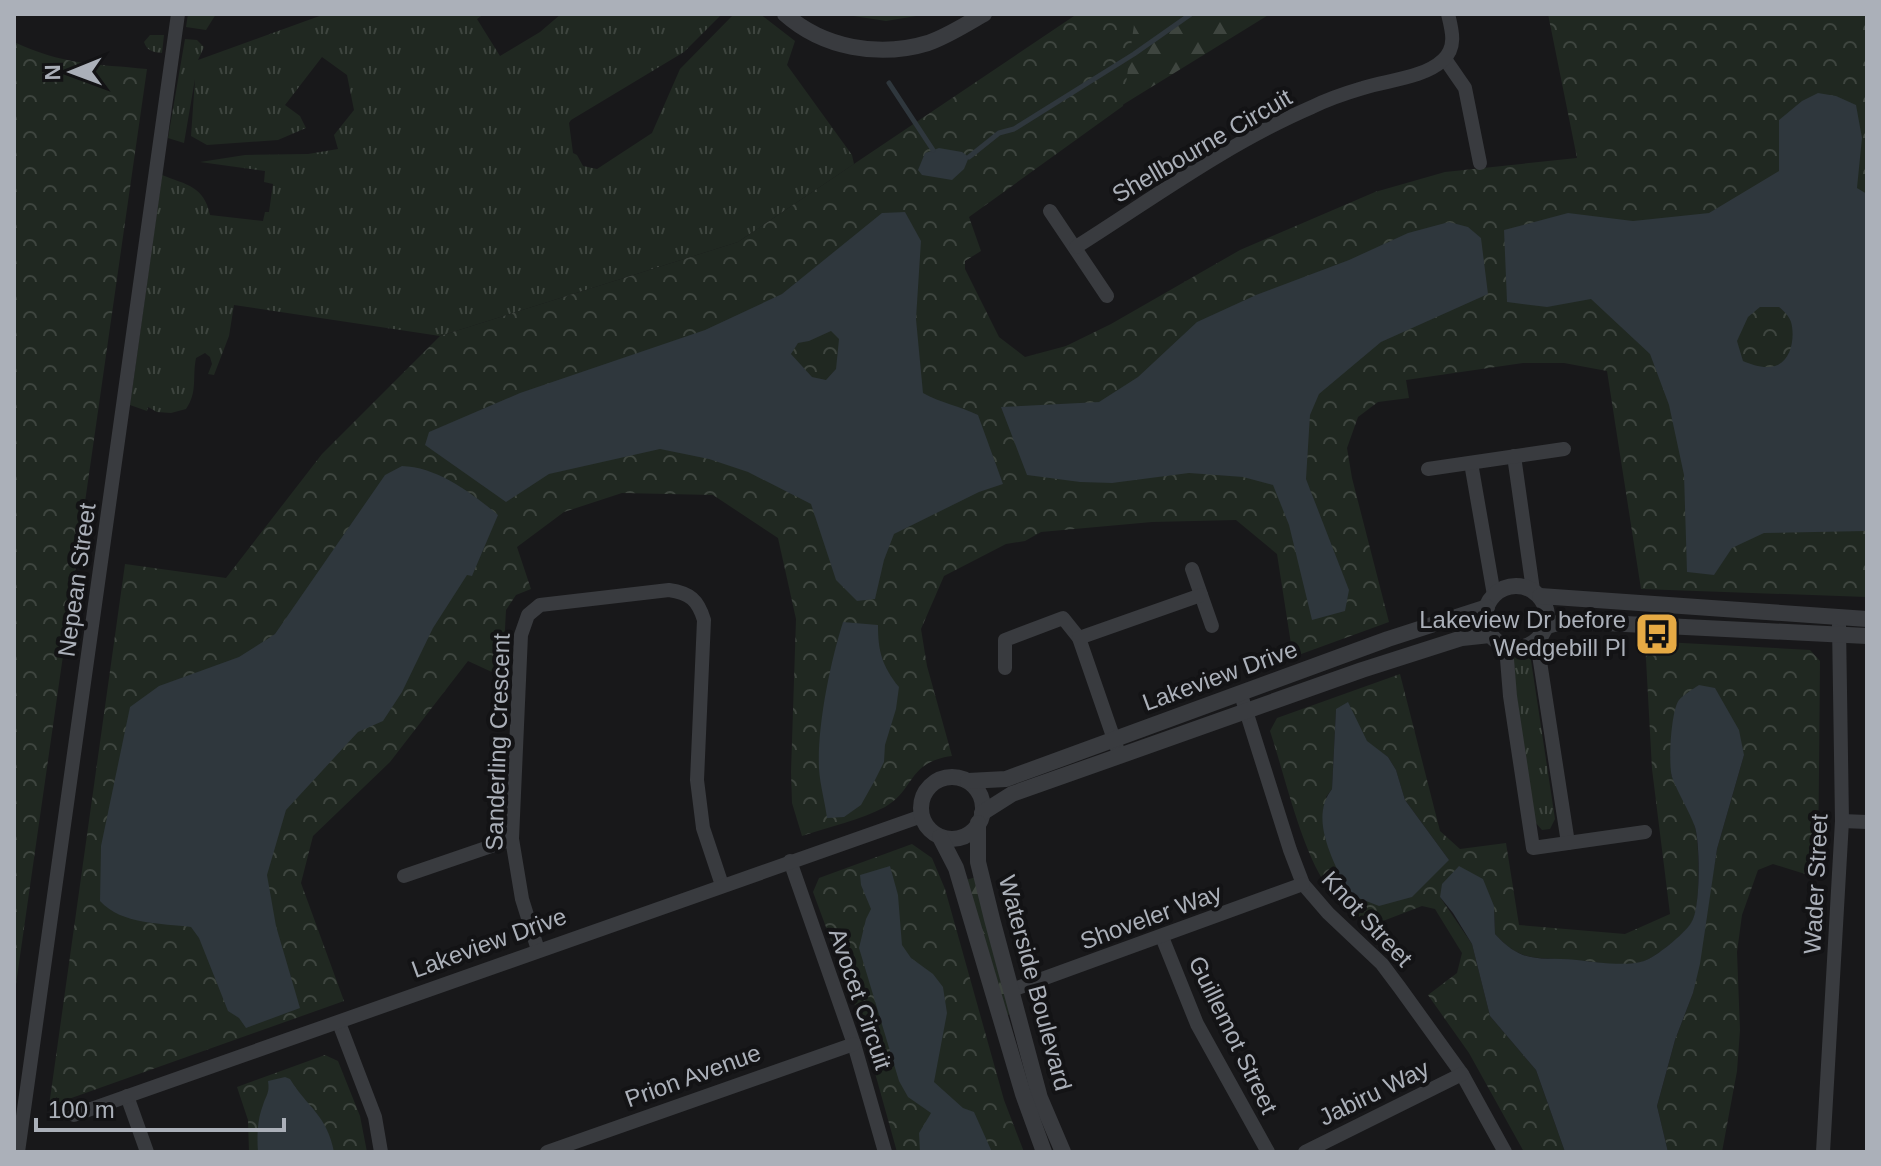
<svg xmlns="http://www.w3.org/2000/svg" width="1881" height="1166" viewBox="0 0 1881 1166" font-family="Helvetica,sans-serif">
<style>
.grass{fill:url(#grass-tufts)}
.forest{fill:url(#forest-firs)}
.park{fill:url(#park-crowns);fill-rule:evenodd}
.water{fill:#2f373d;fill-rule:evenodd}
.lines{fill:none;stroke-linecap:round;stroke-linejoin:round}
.stream{stroke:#2f373d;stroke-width:5}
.minor{stroke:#393b3f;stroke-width:14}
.tertiary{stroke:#393b3f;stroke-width:16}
.labels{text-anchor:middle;stroke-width:8;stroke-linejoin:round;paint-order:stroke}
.street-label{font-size:24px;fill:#abb0b9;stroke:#131315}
.poi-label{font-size:24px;fill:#abb0b9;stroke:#131315;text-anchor:end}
</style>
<defs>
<pattern id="grass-tufts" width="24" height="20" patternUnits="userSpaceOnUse" patternTransform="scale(2)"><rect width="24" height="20" fill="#202821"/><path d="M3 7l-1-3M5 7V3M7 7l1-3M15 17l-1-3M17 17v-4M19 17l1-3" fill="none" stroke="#3e453f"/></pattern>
<pattern id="forest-firs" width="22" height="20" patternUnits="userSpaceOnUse" patternTransform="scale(2)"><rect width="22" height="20" fill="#202821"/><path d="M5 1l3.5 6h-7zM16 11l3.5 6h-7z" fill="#3e453f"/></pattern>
<pattern id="park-crowns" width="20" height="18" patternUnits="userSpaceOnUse" patternTransform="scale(2)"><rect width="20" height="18" fill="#202821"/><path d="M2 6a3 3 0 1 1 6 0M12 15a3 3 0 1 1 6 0" fill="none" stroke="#3e453f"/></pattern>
</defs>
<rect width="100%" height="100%" fill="#18181a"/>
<g class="grass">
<polygon points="188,14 216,14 206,30 186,27"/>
<path d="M325,14H484L477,19L500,56L540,32L561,14H722L684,52L571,120L569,123L573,153L577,155L583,166L597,169L652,133L680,69L734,14H760L795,41L787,65L852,155L854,164L738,242L440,336L234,305L229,336L214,375L208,374L212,364L210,357L205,353L196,358C192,377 198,392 186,409L171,413L157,412L148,407L147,411L130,405L162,175C187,185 204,186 210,215L263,221L265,212H269L273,184L264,182L265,171L200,162L245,155L308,154L338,149L334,135L354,110L347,75L322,57L285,105L300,116L306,128L278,140L207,145L191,136L195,79L184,143L168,138L185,39L197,40L204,47L198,60Z"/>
<path d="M150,35H164L162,53C153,52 147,51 144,42Z"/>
<polygon points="1530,654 1555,819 1550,829 1542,830 1535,822 1511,657"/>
</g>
<g class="forest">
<polygon points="1081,14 1270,14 1111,112"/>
<polygon points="976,877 1013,1013 1005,1016 966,880"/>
</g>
<g class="park">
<polygon points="841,14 928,14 886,21"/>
<path d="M1077,14L1135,17L1123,106L969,217L981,251L965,261V269L999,337L1025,357L1066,346L1111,324L1240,250L1375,192L1445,172L1577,158L1548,14H1867V597L1641,589L1607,371L1564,363H1523L1406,380L1409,398L1378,402L1358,417L1347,448L1352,478L1389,622L1293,657L1277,554L1236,520L1152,522L1041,532L1025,541L1006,544L944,576L921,629L927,666L952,756C907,762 915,790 885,807C861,820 828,827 802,836L792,803L791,772L796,619L778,538L713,495L622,493L564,512L517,547L531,589L516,595L506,610L502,685L494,673L468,661L390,762L313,836L301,883L344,1001L49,1106L125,564L226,578L322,454L440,336L738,242Z"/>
<path d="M14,42C63,65 96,64 147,69L14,998Z"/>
<path d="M1645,641L1810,650L1820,661L1818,878L1773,864L1758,870L1742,915L1737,952L1740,1030L1737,1071L1722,1152H1668L1657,1106L1675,1040L1693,993L1717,849L1744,755L1671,774C1679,792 1692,812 1696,831C1699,848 1701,907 1692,922C1686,933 1657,956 1645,961C1626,969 1592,961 1572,960C1537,957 1521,963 1495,934L1494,906L1440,897L1472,944L1490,1016L1536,1070L1565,1152H1524L1469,1053L1428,995L1457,973L1462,953L1435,909L1422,906L1370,926C1354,913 1337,900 1325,883C1301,848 1284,773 1270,731L1277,718L1400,674L1440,831L1460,849L1506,843L1519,925L1625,934L1670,914L1652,769ZM1336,709L1367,742L1388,757L1396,770L1405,800L1449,860L1326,797L1332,789Z"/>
<polygon points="912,844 932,858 945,889 1004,1100 1024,1152 897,1152 860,1019 813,892 819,878"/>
<polygon points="325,1055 338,1061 360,1116 367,1152 249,1152 248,1120 237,1087"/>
</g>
<g class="water">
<path d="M1818,93L1836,96L1856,105L1862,138L1857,188L1867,194V531L1764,533L1732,548L1714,575L1687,572L1684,475L1669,405L1650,354L1591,299L1547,307L1507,302L1504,230L1568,213L1633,221L1709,213L1779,171V120L1802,101ZM1760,307H1779C1784,311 1789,316 1791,322C1795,336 1792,361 1775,366C1764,369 1753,365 1743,361L1737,341L1748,317Z"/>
<polygon points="939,148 962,152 969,157 964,169 952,180 922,175 918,170 925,153"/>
<path d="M905,212L921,241L916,319L923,393C941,403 960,406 978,415L1003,484L979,492L894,534L884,560L875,599L857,601L836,580L811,504L748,472L709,459L660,449L549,474L506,502L425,445L429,432L520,393L705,330L782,294L882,213ZM831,331L839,339L836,369L826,380L812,377L791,354L798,343L809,341Z"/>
<polygon points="1449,222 1468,227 1481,238 1488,294 1381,342 1319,394 1310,415 1306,479 1349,590 1345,611 1312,620 1289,525 1273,485 1243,477 1189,473 1112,483 1080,482 1027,475 1001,407 1099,402 1138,377 1197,322 1256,295 1349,260 1408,233"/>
<path d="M402,466C437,467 472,493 498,515L472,576L467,575L433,628L402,692L383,721L358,732L286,810L267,875L276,926L300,1008L246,1028L239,1018L228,1011L199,938L191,927C161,923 122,925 100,901L101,846L130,707L159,686L239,657L275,634L385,475Z"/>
<path d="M843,622L878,625C878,651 882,666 899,687L896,709L885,745L884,762L875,780L861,805L844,817L827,818C825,802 820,785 819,769C817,727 830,663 843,622Z"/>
<path d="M1699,685L1715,688L1739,730L1744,755L1717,849L1700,964L1693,993L1675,1040L1657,1106L1668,1152H1565L1536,1070L1490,1016L1472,944L1453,913L1440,897L1442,884L1459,866L1483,879L1494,906L1495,934C1524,966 1540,956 1577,960C1595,962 1627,967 1644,961C1656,957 1684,934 1691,923C1701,910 1700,843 1695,827C1689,810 1678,794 1672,777C1668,764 1671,710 1679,700C1684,694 1693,689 1699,685Z"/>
<path d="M1348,702L1367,741L1388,757L1396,770L1405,800L1449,860L1412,897L1379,906L1348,894C1335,862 1308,820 1332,789L1336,709Z"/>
<polygon points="890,866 898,895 902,945 911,958 933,974 943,987 947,1013 934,1082 963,1108 974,1112 992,1152 920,1152 919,1133 931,1113 908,1097 899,1081 859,948 866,919 871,909 861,885 860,875"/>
<path d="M285,1077L290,1079C307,1107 327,1115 334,1152H258C257,1137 257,1120 263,1105C266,1095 270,1093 268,1081Z"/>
</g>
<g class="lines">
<g class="stream">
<polyline points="889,83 933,150"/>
<polyline points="969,157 999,133 1014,129 1134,54 1191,14"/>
</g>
<g class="minor">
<polyline points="1445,59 1465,88 1480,163"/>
<polyline points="1050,211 1107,296"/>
<path d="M1076,247C1152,199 1228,143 1312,107C1328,99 1346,93 1363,88C1388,80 1424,78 1443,60C1457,47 1452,30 1448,14"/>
<polyline points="1514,456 1533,590"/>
<polyline points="1471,463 1494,595"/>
<polyline points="1428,469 1564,449"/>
<polyline points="1192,569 1212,626"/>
<polyline points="1537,642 1568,843"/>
<polyline points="1506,647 1510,696 1533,848 1645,832"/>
<polyline points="1005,668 1005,640 1063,618 1079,638"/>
<polyline points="1241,695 1290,850 1303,884 1328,913 1382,964 1400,988 1462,1074 1505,1152"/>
<polyline points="1117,748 1079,638 1201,595"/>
<polyline points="1842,821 1867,822"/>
<polyline points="790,861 854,1044 885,1152"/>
<polyline points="404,876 512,839"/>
<polyline points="1162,937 1197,1024 1268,1152"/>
<path d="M538,950L522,899L512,839L521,635L528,615L540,605L669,590C690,593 698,600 704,620L697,780L703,828L722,885"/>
<polyline points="1012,990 1303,884"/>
<polyline points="339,1023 375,1117 381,1152"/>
<polyline points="127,1096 147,1152"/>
<polyline points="74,1115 922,816"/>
<polyline points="18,1152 178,14"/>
<polyline points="547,1152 854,1044"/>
<polyline points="1305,1152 1462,1074"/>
<polyline points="1823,1152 1842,821 1839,625"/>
</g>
<g class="tertiary">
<path d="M785,14C823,48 879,58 928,43C948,36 966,24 984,14"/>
<circle cx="1516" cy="617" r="31"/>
<polyline points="1540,596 1867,619"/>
<polyline points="1547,626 1565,621 1867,636"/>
<circle cx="952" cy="808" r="31"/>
<polyline points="968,781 1006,779 1388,639 1487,607"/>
<polyline points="982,813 1012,794 1362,670 1462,638 1490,635"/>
<polyline points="978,823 978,862 992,919 1040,1098 1063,1152"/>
<polyline points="940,837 956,868 1023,1094 1044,1152"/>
</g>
</g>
<defs>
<g id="bus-square" transform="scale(2.3)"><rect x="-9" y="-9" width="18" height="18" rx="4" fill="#e6aa44" stroke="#131315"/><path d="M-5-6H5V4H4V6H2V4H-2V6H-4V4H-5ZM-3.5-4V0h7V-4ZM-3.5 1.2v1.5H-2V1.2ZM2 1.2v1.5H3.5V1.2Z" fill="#111"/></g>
</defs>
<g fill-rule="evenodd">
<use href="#bus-square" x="1657" y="634"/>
</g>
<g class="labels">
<g class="street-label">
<text transform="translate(1202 146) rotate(-30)" y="8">Shellbourne Circuit</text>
<text transform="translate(77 580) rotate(-82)" y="8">Nepean Street</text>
<text transform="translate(1220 676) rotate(-20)" y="8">Lakeview Drive</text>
<text transform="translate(498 742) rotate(-88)" y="8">Sanderling Crescent</text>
<text transform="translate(1816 884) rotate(-87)" y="8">Wader Street</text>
<text transform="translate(1151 917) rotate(-20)" y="8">Shoveler Way</text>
<text transform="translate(1367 919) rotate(47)" y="8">Knot Street</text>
<text transform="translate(489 943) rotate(-20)" y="8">Lakeview Drive</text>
<text transform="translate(1035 983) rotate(75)" y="8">Waterside Boulevard</text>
<text transform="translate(860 999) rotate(71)" y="8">Avocet Circuit</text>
<text transform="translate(1233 1035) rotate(64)" y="8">Guillemot Street</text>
<text transform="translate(693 1076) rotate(-20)" y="8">Prion Avenue</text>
<text transform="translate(1374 1093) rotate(-26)" y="8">Jabiru Way</text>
</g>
<g class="poi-label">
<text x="1626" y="628">Lakeview Dr before<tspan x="1626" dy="28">Wedgebill Pl</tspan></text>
</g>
</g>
<rect width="1881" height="1166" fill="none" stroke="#abb0b9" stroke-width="32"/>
<g transform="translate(72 72) rotate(269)" stroke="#131315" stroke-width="6" paint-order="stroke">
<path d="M0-6L14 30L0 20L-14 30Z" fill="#abb0b9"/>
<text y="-12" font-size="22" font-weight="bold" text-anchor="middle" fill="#abb0b9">N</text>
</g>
<path d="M36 1118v12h248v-12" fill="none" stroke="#abb0b9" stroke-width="4"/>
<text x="48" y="1118" font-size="24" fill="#abb0b9" stroke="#131315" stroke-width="6" paint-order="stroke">100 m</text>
</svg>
